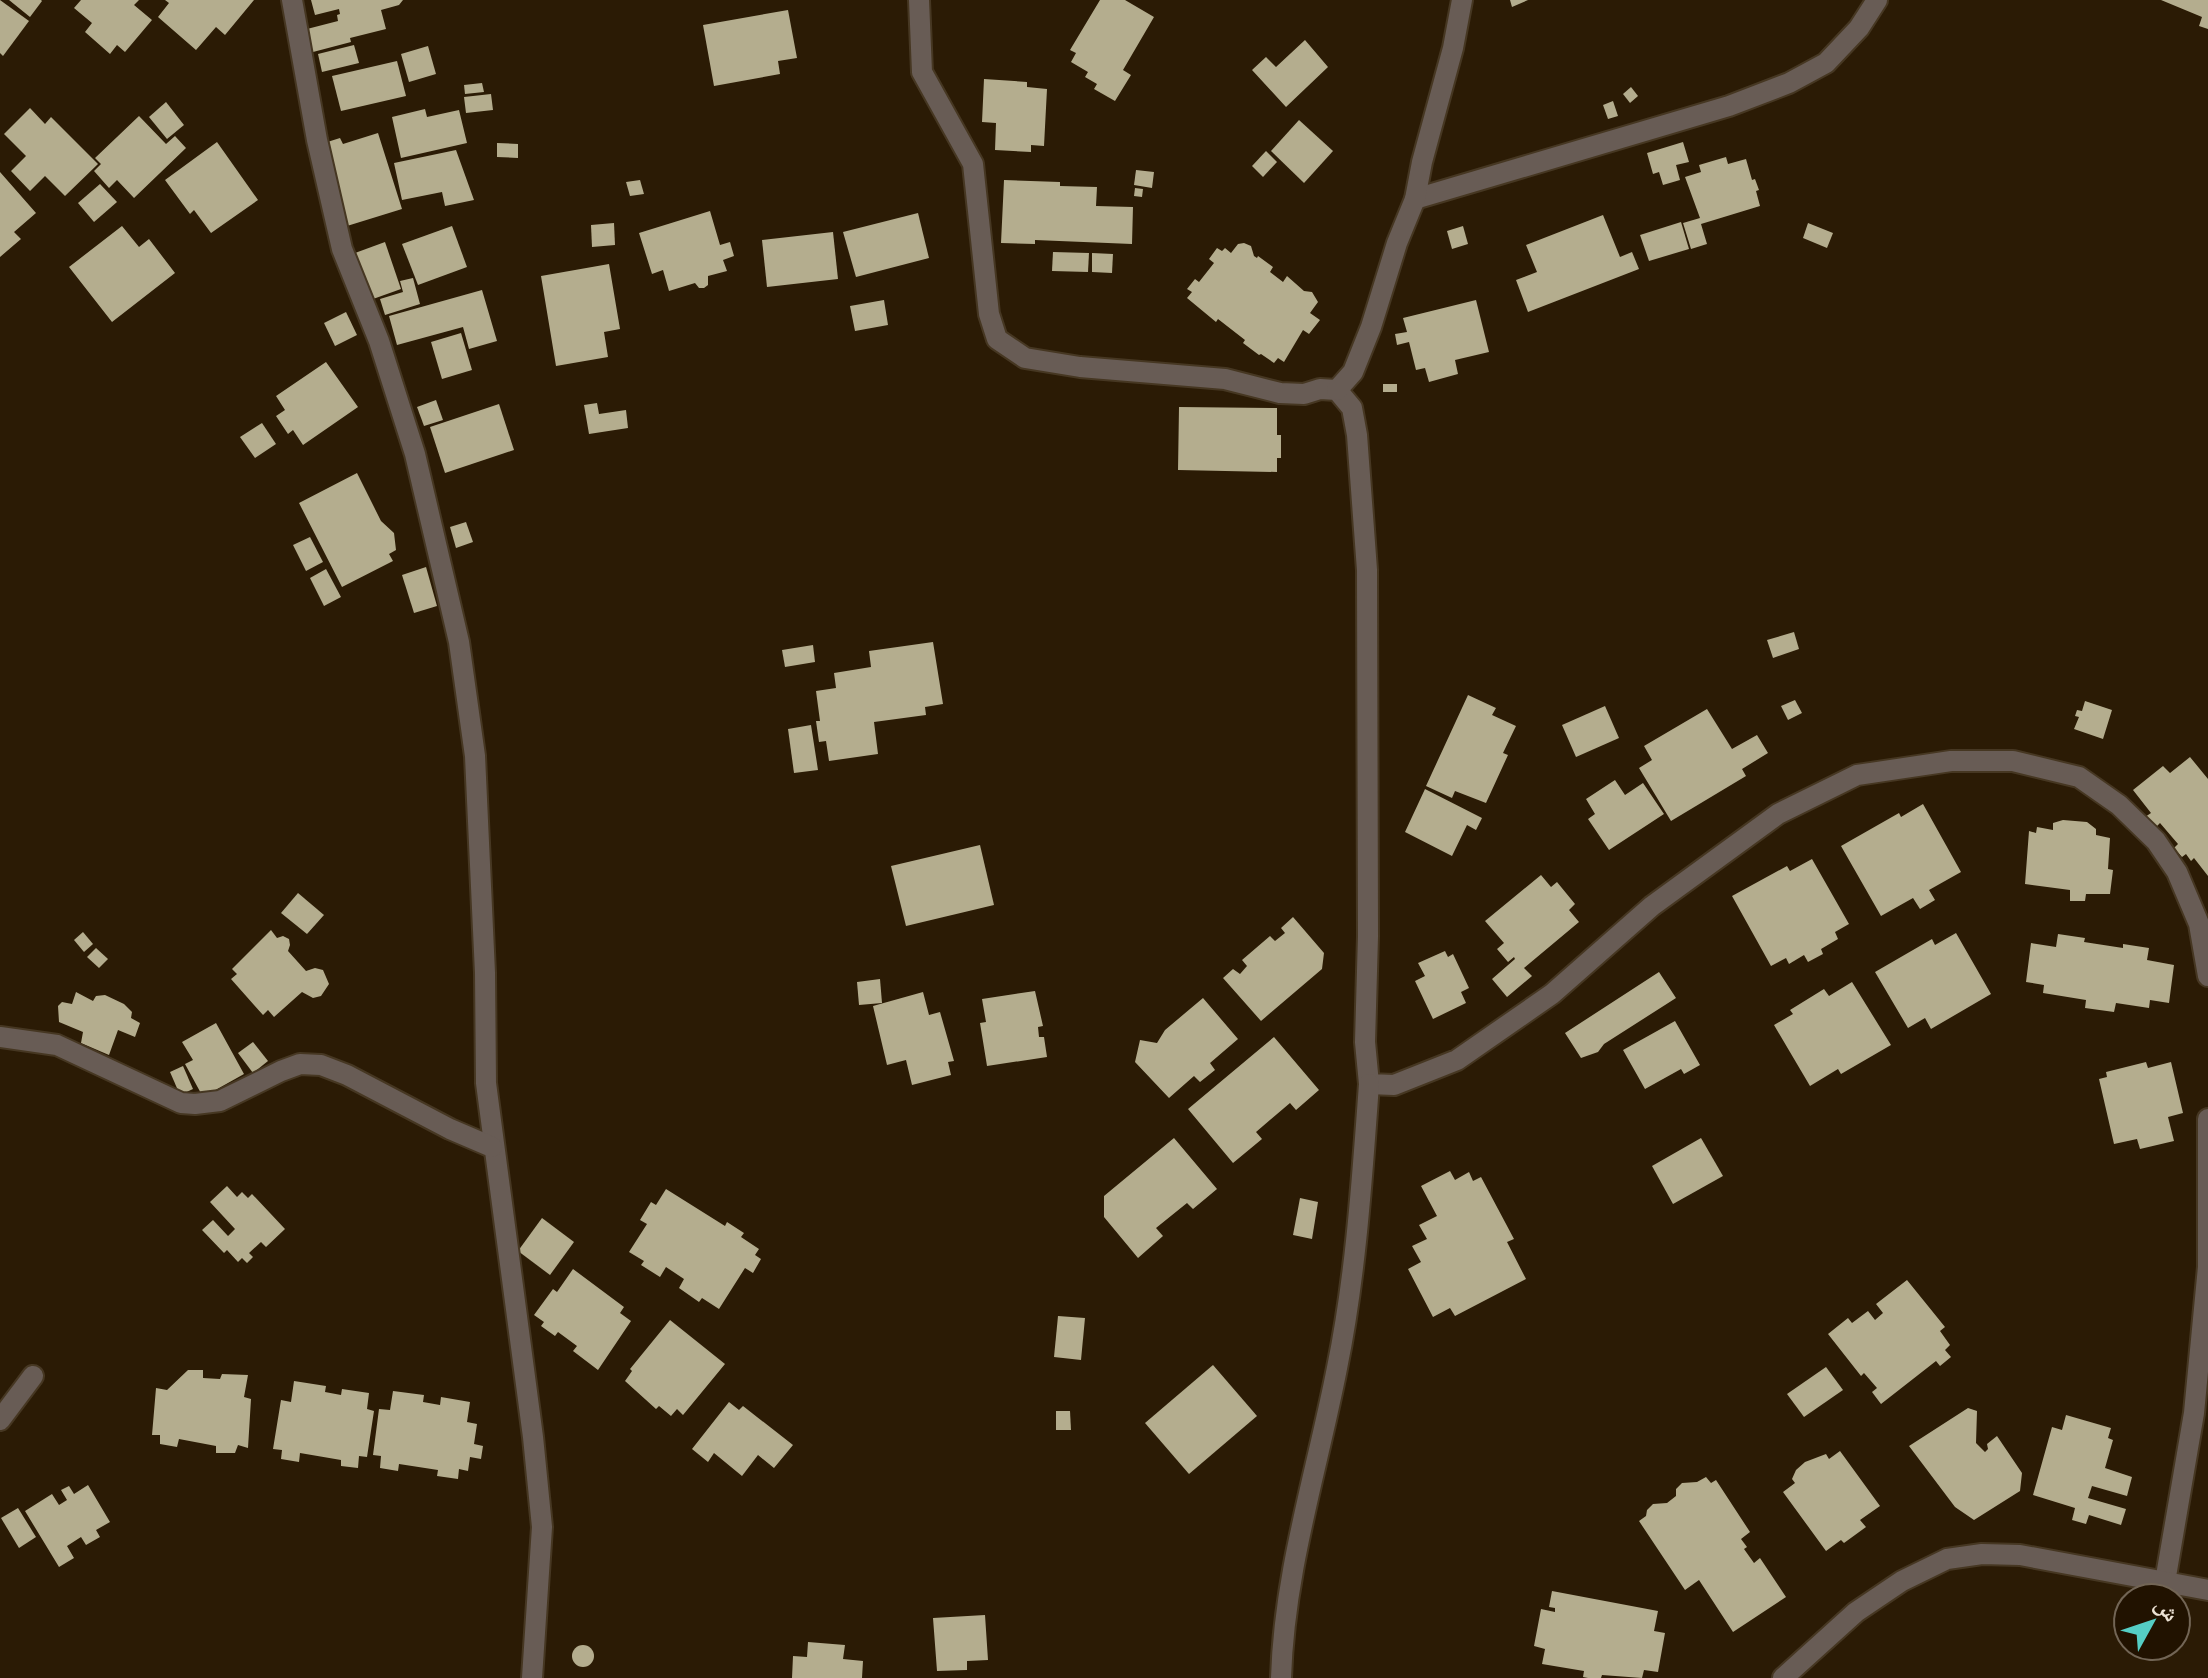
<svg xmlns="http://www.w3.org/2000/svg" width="2208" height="1678" viewBox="0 0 2208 1678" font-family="'Public Sans','Noto Naskh Arabic',sans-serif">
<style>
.building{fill:#b4ad8e}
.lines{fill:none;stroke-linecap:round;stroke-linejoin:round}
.minor-casing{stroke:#463722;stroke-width:24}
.minor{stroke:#685c55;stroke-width:20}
</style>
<rect width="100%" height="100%" fill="#2b1b05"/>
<g class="building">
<polygon points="0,0 29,21 3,56 0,53"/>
<polygon points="9,0 41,0 42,1 30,17"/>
<polygon points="81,0 139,0 134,5 152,20 125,52 117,45 110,54 85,32 92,23 74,8"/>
<polygon points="165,0 254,0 225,35 216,27 196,50 158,17 169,3"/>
<polygon points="311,0 403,0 399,5 381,10 386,29 350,38 351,42 313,52 307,29 338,21 337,15 340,14 339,9 315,15"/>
<polygon points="1100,0 1125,0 1154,17 1123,70 1131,75 1115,101 1094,89 1097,84 1085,77 1088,72 1071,62 1076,53 1070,50"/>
<polygon points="1510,0 1528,0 1512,7"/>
<polygon points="2161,0 2208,0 2208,29 2199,26 2202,17"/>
<polygon points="788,10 797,58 778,61 780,74 714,86 703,25"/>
<polygon points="1305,40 1328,67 1286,107 1252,70 1266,57 1276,67"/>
<polygon points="354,45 359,63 322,72 318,54"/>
<polygon points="428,46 436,74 409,82 401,54"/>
<polygon points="397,61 406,96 341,111 332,76"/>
<polygon points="984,79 1027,82 1027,87 1047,89 1044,146 1031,145 1031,152 995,150 996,123 982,122"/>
<polygon points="482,83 484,92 465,94 464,85"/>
<polygon points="1631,87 1638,96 1630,103 1623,94"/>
<polygon points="491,94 493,110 466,113 464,97"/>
<polygon points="1613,101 1618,116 1608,119 1603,105"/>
<polygon points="166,102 184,125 167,139 149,117"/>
<polygon points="30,108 45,124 51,117 98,164 65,196 45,176 30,191 11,171 26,156 4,134"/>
<polygon points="425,109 427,117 459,110 467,143 401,158 392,117"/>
<polygon points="139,116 166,144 175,136 186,148 134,198 117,180 109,188 94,171 101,164 95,158"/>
<polygon points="1299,120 1333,151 1304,183 1271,151"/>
<polygon points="378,133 402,209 347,226 321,144 340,138 343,144"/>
<polygon points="217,142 258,200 211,233 194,210 190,214 165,180"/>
<polygon points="1683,142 1689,162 1676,165 1680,180 1663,185 1659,172 1653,174 1647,153"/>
<polygon points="497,143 518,144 518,158 497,157"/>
<polygon points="456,150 474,200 445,206 442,192 402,200 394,163"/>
<polygon points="1266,151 1277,162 1263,177 1252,166"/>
<polygon points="1726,157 1728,164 1746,159 1752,180 1755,179 1759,190 1756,191 1760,206 1701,224 1707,244 1691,249 1683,223 1700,218 1685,177 1701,172 1699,165"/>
<polygon points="1136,170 1154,172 1152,188 1134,185"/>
<polygon points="0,172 36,213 14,232 21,239 0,257"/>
<polygon points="640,180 644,194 630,196 626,182"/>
<polygon points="1004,180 1060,182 1060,186 1097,187 1096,206 1133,207 1132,244 1035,240 1035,244 1001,243"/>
<polygon points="100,184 117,202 94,222 78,203"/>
<polygon points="1135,188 1143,189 1142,197 1134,196"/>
<polygon points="710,211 720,245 730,242 734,256 723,260 727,271 708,276 708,285 704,288 699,288 695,283 669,291 663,270 652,274 639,233"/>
<polygon points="918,213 929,258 856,277 843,232"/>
<polygon points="1603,215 1620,257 1632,252 1639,269 1528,312 1516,280 1537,272 1526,245"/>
<polygon points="1681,222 1689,249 1649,261 1640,235"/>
<polygon points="614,223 615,245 592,247 591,225"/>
<polygon points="1808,223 1833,233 1827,248 1803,238"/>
<polygon points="122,226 139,247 149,239 175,273 112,322 69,267"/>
<polygon points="452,226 467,267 418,285 402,244"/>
<polygon points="1463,226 1468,244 1452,249 1447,231"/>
<polygon points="833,232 838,279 767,287 762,240"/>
<polygon points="385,242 401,289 373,299 355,253"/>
<polygon points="1244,243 1251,246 1254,256 1257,258 1258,256 1273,267 1270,272 1283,282 1287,276 1304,291 1312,292 1318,302 1310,313 1320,320 1309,334 1303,330 1284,362 1278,358 1274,363 1261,354 1259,355 1243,343 1245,340 1218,319 1216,322 1187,298 1192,292 1187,289 1195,279 1199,282 1214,263 1209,259 1217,248 1222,251 1225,248 1231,253 1238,244"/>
<polygon points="1053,252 1089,253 1088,272 1052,271"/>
<polygon points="1092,253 1113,254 1112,273 1092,272"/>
<polygon points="609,264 620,329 604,332 608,357 556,366 541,276"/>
<polygon points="413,278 420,304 385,315 380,299 403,292 400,281"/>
<polygon points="482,290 497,341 469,349 463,327 397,345 389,316"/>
<polygon points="884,300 888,325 855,331 850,306"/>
<polygon points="1476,300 1489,352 1455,360 1458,374 1429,382 1425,368 1416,370 1409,342 1397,345 1395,334 1407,332 1403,318"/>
<polygon points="346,312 357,335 335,346 324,323"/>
<polygon points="461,333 472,370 442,379 431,342"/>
<polygon points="326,362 358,407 303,445 293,430 288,434 276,416 285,410 276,396"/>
<rect x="1383" y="384" width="14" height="8"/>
<polygon points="436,400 443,420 424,426 417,407"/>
<polygon points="597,403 599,414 626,410 628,428 589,434 584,405"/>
<polygon points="499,404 514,450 445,473 430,427"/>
<polygon points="1179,407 1277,408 1277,435 1281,435 1281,458 1277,458 1277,472 1178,470"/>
<polygon points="262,423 276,444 255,458 240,437"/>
<polygon points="357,473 381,521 394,533 396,550 389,554 393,561 342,587 299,503"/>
<polygon points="466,522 473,542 456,548 450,527"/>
<polygon points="310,537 323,562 306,571 293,545"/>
<polygon points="426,567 437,606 414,613 402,575"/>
<polygon points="326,569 341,597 324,606 310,578"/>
<polygon points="1794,632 1799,649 1773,658 1767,640"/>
<polygon points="933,642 943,704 925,707 926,715 874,722 878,754 829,761 826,741 819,742 816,721 820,721 816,691 836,688 834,673 871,667 869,651"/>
<polygon points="813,645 815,662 785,667 782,650"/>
<polygon points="1468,695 1496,708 1492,715 1516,726 1503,753 1508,755 1486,803 1455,791 1452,798 1426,786"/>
<polygon points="1795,700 1802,713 1788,720 1781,706"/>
<polygon points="2085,701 2112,710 2103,739 2074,729 2079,717 2075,716 2077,710 2082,711"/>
<polygon points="1605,706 1619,738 1576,757 1562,725"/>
<polygon points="1707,709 1732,749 1757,735 1768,753 1742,769 1746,776 1671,821 1639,768 1652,760 1644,746"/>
<polygon points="811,725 818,770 794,773 788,729"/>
<polygon points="2190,757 2208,779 2208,876 2194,858 2191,861 2186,854 2182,857 2174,848 2178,844 2160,823 2154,829 2145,817 2151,813 2133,790 2163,766 2170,773"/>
<polygon points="1615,780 1625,795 1643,783 1664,814 1609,850 1588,819 1595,814 1586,799"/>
<polygon points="1425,789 1482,818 1476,830 1467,825 1452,856 1405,832"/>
<polygon points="1923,804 1961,872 1929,890 1935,900 1920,909 1913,898 1881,916 1841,846 1899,813 1901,817"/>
<polygon points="2063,820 2087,822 2096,829 2096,835 2110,838 2108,869 2113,870 2110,894 2086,894 2085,901 2070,901 2070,890 2025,884 2029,831 2036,833 2037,827 2053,830 2053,823"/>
<polygon points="980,845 994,905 906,926 891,866"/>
<polygon points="1812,859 1849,924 1835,932 1838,939 1821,949 1823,954 1808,962 1804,955 1789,964 1786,958 1771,966 1732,896 1787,866 1790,871"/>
<polygon points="1541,875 1551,887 1557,882 1575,904 1569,910 1579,922 1524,968 1532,976 1507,997 1492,979 1515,959 1514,957 1508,962 1497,949 1504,943 1485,921"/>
<polygon points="298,893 324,915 307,934 281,913"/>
<polygon points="1293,917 1324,953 1322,969 1261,1021 1223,978 1233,969 1240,974 1247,966 1242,960 1270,936 1275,941 1285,933 1281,928"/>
<polygon points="271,930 277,938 283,936 289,939 290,945 288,951 306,971 315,968 323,970 329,984 321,996 313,998 302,992 274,1017 268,1010 263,1015 231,979 237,974 232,969"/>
<polygon points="83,932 93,944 84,952 74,940"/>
<polygon points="1956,933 1991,994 1931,1029 1925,1018 1908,1028 1875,972 1932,939 1935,945"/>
<polygon points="2058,934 2085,938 2084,942 2123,948 2123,944 2149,948 2147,960 2174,965 2169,1003 2150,1000 2149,1008 2116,1003 2114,1012 2085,1008 2086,1000 2043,993 2044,985 2026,982 2031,943 2056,947"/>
<polygon points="96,948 108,959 99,968 87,957"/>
<polygon points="1445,951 1448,957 1453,954 1469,988 1461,992 1466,1003 1433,1019 1415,981 1425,976 1418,963"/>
<polygon points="1659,972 1676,998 1604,1044 1598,1052 1581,1058 1565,1033"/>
<polygon points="880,979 882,1003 859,1005 857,982"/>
<polygon points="1852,982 1891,1045 1841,1074 1838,1069 1810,1086 1774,1025 1793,1014 1790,1010 1824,989 1829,996"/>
<polygon points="1035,991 1043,1026 1038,1027 1039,1037 1044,1037 1047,1057 987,1066 980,1023 986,1022 982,999"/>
<polygon points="76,992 93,1001 96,996 105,995 124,1004 132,1012 131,1018 140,1023 135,1037 118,1030 109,1055 81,1043 83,1032 59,1022 58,1006 62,1002 72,1004"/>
<polygon points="923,992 929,1015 940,1012 954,1061 948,1062 951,1075 912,1085 906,1060 887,1065 873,1006"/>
<polygon points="1203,998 1238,1039 1210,1063 1215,1070 1200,1082 1194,1076 1169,1098 1135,1062 1140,1040 1157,1043 1165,1030"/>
<polygon points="1675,1021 1700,1065 1684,1074 1681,1069 1645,1089 1623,1050"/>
<polygon points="216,1023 244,1074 203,1097 185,1064 193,1060 182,1042"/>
<polygon points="1274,1037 1319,1090 1296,1110 1290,1103 1256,1132 1262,1139 1233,1163 1188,1109"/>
<polygon points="253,1042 268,1061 253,1073 238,1053"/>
<polygon points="2146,1062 2148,1068 2171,1062 2183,1113 2168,1117 2174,1141 2140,1149 2137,1139 2114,1144 2099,1079 2107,1077 2106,1072"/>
<polygon points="183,1066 193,1089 180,1095 170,1072"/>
<polygon points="1174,1138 1217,1189 1193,1209 1187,1203 1156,1228 1163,1236 1138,1258 1104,1217 1104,1196"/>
<polygon points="1701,1138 1723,1176 1673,1204 1652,1166"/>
<polygon points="1450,1171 1455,1180 1469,1172 1473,1181 1481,1177 1514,1239 1507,1242 1526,1279 1455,1316 1450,1308 1433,1317 1408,1269 1421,1262 1412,1246 1427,1239 1419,1225 1437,1216 1421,1186"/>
<polygon points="227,1186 237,1197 242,1192 248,1198 252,1194 285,1229 266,1247 261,1242 249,1253 253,1257 247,1263 242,1258 238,1262 227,1250 224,1253 202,1230 213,1220 228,1236 235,1229 210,1202"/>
<polygon points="666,1189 725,1226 727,1222 744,1233 741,1237 759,1249 755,1255 761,1259 753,1273 745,1268 719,1309 702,1298 699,1302 679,1288 684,1279 666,1267 660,1277 641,1265 644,1261 629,1252 647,1224 640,1220 651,1202 656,1205"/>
<polygon points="1300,1198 1318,1202 1312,1239 1293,1235"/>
<polygon points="542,1218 574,1242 550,1275 518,1251"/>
<polygon points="573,1269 624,1307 620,1313 631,1321 598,1370 573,1351 577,1346 558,1332 555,1336 541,1326 544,1322 534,1315 553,1289 557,1292"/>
<polygon points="1907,1280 1945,1327 1940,1331 1950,1345 1945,1350 1951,1357 1940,1366 1936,1361 1881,1404 1872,1392 1877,1388 1864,1373 1861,1376 1828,1334 1848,1318 1852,1323 1868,1311 1875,1320 1883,1313 1876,1304"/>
<polygon points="1058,1316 1085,1318 1081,1360 1054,1357"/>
<polygon points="670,1320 725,1364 683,1415 677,1409 671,1416 659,1406 656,1409 625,1381 632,1371 630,1369"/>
<polygon points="1213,1365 1257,1416 1189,1474 1145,1423"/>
<polygon points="1826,1367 1843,1390 1804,1417 1787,1394"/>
<polygon points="188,1370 203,1370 203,1378 220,1379 222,1374 248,1375 244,1397 251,1399 248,1448 238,1445 235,1453 216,1453 216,1446 179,1439 177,1447 160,1444 160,1435 152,1435 156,1388 167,1390"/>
<polygon points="294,1381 326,1386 325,1392 341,1395 342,1389 369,1393 367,1409 374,1411 367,1457 359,1456 358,1468 341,1466 341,1460 300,1453 299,1462 281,1459 282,1450 273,1449 281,1400 291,1402"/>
<polygon points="393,1391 424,1395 423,1402 440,1405 441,1397 470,1402 467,1422 477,1424 474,1444 483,1446 481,1459 470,1457 468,1471 459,1469 458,1479 437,1476 438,1470 399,1464 398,1471 380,1468 381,1456 373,1455 379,1409 390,1410"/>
<polygon points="729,1402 739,1410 743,1406 793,1445 774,1468 758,1455 742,1476 714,1453 708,1462 692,1449"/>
<polygon points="1968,1408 1977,1411 1976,1443 1985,1452 1988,1449 1987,1444 1997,1436 2022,1473 2020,1491 1974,1520 1955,1507 1909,1446"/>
<polygon points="1056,1411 1070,1411 1071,1430 1056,1430"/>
<polygon points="2066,1415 2111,1428 2108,1438 2113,1440 2105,1468 2132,1477 2127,1496 2092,1486 2088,1498 2126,1509 2121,1525 2089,1515 2086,1524 2072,1520 2075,1508 2033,1495 2052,1427 2062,1430"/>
<polygon points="1840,1451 1880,1506 1860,1520 1866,1527 1844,1543 1841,1540 1826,1551 1783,1492 1795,1483 1792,1479 1796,1470 1805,1462 1826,1454 1829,1459"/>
<polygon points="1706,1477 1711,1483 1716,1480 1750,1532 1741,1539 1747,1547 1744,1549 1754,1563 1760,1558 1786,1597 1733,1632 1699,1580 1685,1590 1639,1521 1646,1516 1647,1510 1653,1504 1667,1503 1676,1496 1676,1489 1682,1483 1697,1482"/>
<polygon points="88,1485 110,1522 96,1530 100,1537 86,1545 81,1537 67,1546 74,1558 59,1567 25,1511 52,1494 59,1505 67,1500 61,1490 69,1486 74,1494"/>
<polygon points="18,1508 36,1537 19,1548 1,1518"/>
<polygon points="1552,1591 1658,1611 1654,1631 1665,1633 1658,1672 1644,1670 1642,1678 1602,1675 1601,1678 1588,1678 1583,1677 1584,1671 1542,1664 1545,1649 1534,1646 1541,1609 1555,1612 1555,1608 1549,1607"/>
<polygon points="985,1615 988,1660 967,1661 967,1670 937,1671 933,1618"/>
<polygon points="808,1642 845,1645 843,1659 863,1661 862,1678 792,1678 793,1656 807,1657"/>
<circle cx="583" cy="1656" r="11"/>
</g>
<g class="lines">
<g class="minor-casing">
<g id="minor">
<polyline points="292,0 317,140 342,249 379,341 415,454 459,642 475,756 485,973 486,1083 533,1437 542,1527 532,1678"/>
<polyline points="919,0 922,72 973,164 989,314 997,339 1025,358 1080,367 1225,379 1280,393 1304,394 1320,389 1337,390 1352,408 1357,435 1367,570 1368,936 1365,1042 1369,1084 1394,1085 1457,1060 1552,994 1652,906 1778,814 1857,775 1951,761 2013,761 2079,777 2119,805 2156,841 2177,872 2199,924 2208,976"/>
<polyline points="1415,199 1729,106 1789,83 1826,63 1859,28 1877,0"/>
<polyline points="1337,390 1353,372 1371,327 1397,243 1415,199 1422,162 1453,48 1462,0"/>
<polyline points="0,1037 57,1045 181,1103 195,1104 220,1101 281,1071 300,1064 321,1065 347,1075 450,1129 492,1147"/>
<polyline points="0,1420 33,1376"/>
<polyline points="2165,1582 2194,1413 2208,1267 2208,1119"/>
<path d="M1281,1678C1284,1572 1317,1471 1337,1368C1356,1275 1362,1179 1369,1084"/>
<polyline points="1783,1678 1856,1612 1902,1581 1947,1559 1982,1554 2020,1555 2208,1590"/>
</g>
</g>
<use href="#minor" class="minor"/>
</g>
<g transform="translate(2152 1622) rotate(50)"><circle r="38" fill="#211200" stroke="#726555" stroke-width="2"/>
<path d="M0-6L14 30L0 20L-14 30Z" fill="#55cec5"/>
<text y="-12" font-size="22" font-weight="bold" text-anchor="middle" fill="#ece2d4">ش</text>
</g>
</svg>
